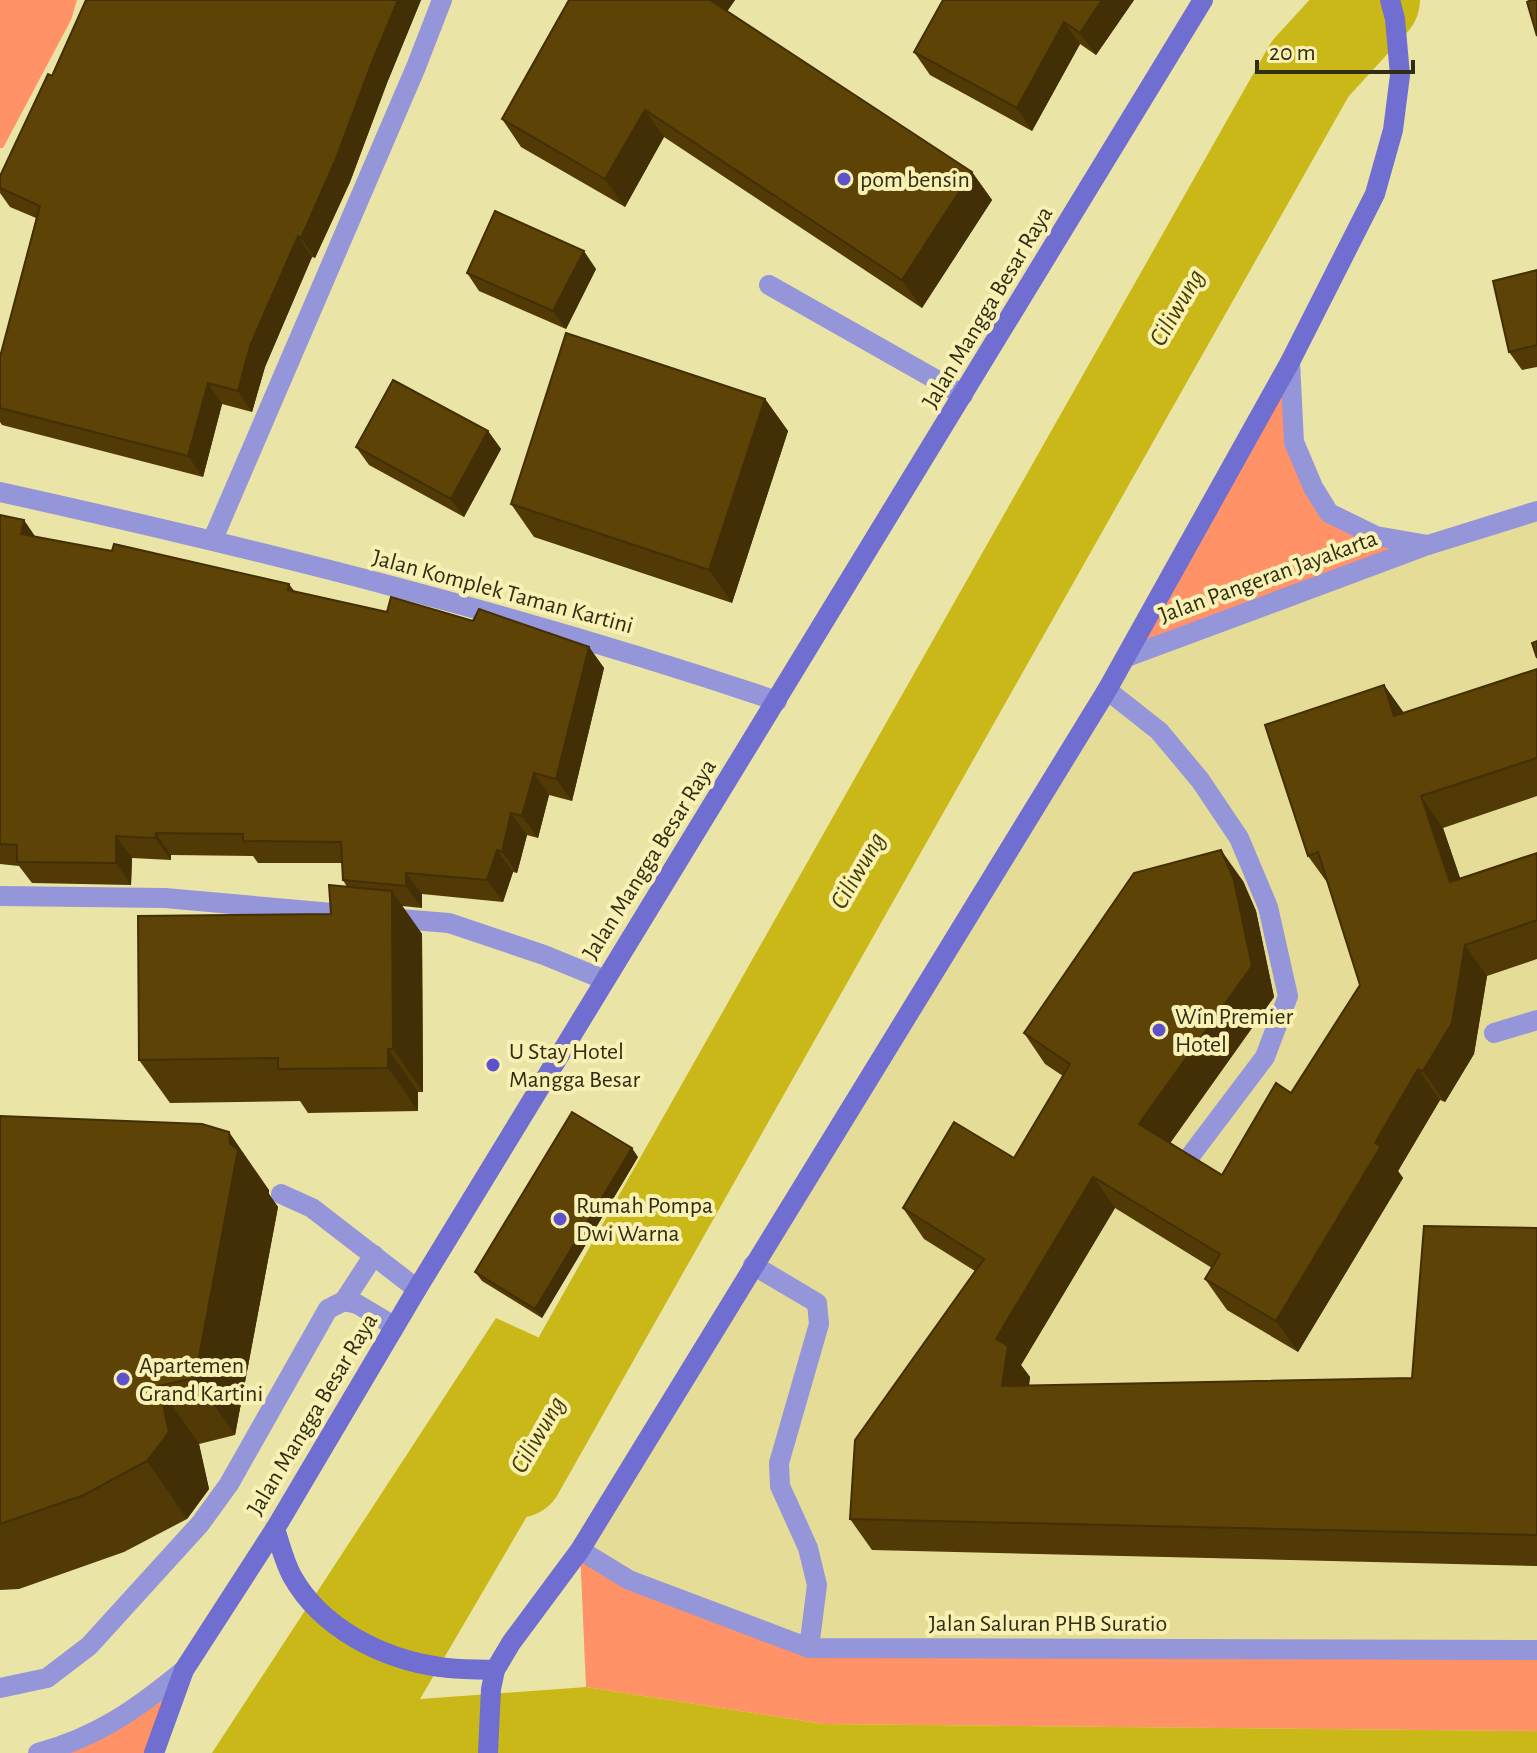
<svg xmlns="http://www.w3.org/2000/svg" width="1537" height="1753" viewBox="0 0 1537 1753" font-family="'Alegreya Sans',sans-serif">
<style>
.built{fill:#e5dc97}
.green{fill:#ff9266}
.water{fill:#c9b817}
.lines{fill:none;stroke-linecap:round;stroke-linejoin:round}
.river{stroke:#c9b817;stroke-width:94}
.service{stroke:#9496d9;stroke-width:20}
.minor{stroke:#9496d9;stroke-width:20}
.tertiary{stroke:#9496d9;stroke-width:20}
.secondary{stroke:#716ed1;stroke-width:20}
.wall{fill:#513a06}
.shaded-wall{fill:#422f05}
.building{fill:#5e4307;stroke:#422f05;stroke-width:2}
.poi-dot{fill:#5d52cb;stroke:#f9f1b3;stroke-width:3}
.labels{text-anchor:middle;stroke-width:8;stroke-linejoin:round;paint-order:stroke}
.poi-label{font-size:24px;fill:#302d15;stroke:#f9f1b3;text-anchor:start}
.street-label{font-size:24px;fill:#302d15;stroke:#f9f1b3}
.water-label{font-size:26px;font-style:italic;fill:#443d00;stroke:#f9f1b3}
</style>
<rect width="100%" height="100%" fill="#ebe4a7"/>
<polygon class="built" points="1537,519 1537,1648 809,1648 580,1550 1127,657"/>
<g class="green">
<polygon points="0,0 77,0 71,20 3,148 0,148"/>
<polygon points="1290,362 1294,442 1328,513 1428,545 1127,657"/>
<polygon points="580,1550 809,1648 1537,1650 1537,1731 824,1724 586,1687"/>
<polygon points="184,1670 154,1753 38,1753 66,1745"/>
</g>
<polygon class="water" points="496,1318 612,1371 420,1699 586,1687 824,1724 1537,1731 1537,1753 212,1753"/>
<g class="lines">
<polyline class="river" points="517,1471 1310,69 1373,0"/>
<g class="service">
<polyline points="769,285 963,395"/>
<polyline points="1107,690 1159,731 1200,780 1239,838 1268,907 1288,996 1265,1057 1191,1155"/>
<polyline points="1494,1033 1537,1020"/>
<polyline points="281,1194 312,1208 417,1289"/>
<polyline points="753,1265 817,1303 819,1324 779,1463 780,1486 808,1548 817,1585 809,1648"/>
<polyline points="344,1301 357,1304 394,1326"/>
<polyline points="0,1688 47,1678 89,1646 200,1524 229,1484 328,1309 344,1301 374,1255"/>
</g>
<g class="minor">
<path d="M0,492C262,550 523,615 777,701"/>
<polyline points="213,539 416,67 442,0"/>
<polyline points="0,896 165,898 355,915"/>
<polyline points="387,918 449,923 544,955 605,980"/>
<polyline points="580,1550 629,1580 809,1648 1537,1650"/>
</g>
<g class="tertiary">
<polyline points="1290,362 1294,442 1313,487 1329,513 1376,536 1428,545"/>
<polyline points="1127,657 1428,545 1537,511"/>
<path d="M38,1753C97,1737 137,1709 184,1670"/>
</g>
<g class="secondary">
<path d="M275,1529C280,1544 284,1561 292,1576C321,1628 382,1659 440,1667C458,1670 477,1669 495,1670"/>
<polyline points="154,1753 184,1670 275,1529 417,1289 1203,0"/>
<polyline points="488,1753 491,1689 495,1670 511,1643 580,1550 1107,690 1290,362 1375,194 1393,130 1400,75 1395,19 1390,0"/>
</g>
</g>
<g class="wall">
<polygon points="86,0 421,0 387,83 350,182 315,258 312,257 265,367 252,412 222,404 203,477 2,425 0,422 0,357 36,218 10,207 0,193 0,176 52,76"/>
<polygon points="569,0 735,0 727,11 972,172 992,200 922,308 664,137 625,207 521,147 502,119"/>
<polygon points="943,0 1134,0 1096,55 1080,44 1032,131 930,75 914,52"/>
<polygon points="596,269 566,329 479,291 467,273"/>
<polygon points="1537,270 1537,367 1522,370 1509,352"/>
<polygon points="765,399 788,431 732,603 534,537 511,504"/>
<polygon points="488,431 501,449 464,517 369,465 356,447"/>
<polygon points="0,515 36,537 289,584 295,592 387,612 473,621 589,647 604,668 572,801 549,795 538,838 527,835 517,873 513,872 503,902 422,894 422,908 402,906 422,934 423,1092 418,1092 418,1111 308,1113 300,1101 170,1103 139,1060 331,914 347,887 343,880 342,863 258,863 253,856 171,855 171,860 132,858 131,885 32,883 19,866 0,864"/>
<polygon points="1537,669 1537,796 1443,828 1460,878 1537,853 1537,959 1487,976 1474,1054 1445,1102 1440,1100 1398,1171 1403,1178 1298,1352 1227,1310 1205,1279 1212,1268 1115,1208 1021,1365 1030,1377 1029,1386 1412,1378 1537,1228 1537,1566 872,1550 850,1519 975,1271 924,1239 903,1208 1014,1158 1063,1076 1045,1064 1024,1033 1243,881 1256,911 1274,997 1170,1143 1222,1175 1291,1093 1360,985 1329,885 1308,856 1384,685 1404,713"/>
<polygon points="0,1116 269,1190 269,1194 278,1207 235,1435 199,1444 209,1489 187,1519 124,1552 19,1589 0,1590"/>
<polygon points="638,1157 542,1318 482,1281 475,1272"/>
</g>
<g class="shaded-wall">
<polygon points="398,0 421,0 387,83 350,182 315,258 301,238"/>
<polygon points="705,0 735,0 720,22"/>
<polygon points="1102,0 1134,0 1096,55 1080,33"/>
<polygon points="1064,22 1080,44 1032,131 1017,108"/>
<polygon points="645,110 664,137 625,207 605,179"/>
<polygon points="972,172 992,200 922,308 902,280"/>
<polygon points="298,236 312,257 265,367 252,412 238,391 250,346"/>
<polygon points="584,251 596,269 566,329 553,311"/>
<polygon points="208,383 222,404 203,477 188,456"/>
<polygon points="765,399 788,431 732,603 709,570"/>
<polygon points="488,431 501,449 464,517 451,499"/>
<polygon points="24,520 39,542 21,534"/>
<polygon points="589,647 604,668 572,801 556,779"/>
<polygon points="1384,685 1406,716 1394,716"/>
<polygon points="534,773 549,795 538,838 522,816"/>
<polygon points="1421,796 1443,828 1472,913 1450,882"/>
<polygon points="511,813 527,835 517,873 502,852"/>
<polygon points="156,833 171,855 171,860 155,838"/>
<polygon points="116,836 132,858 131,885 116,863"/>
<polygon points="497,850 513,872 503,902 487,880"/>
<polygon points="1221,850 1243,881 1256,911 1274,997 1161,1156 1139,1124"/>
<polygon points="406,873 422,894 422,908 406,886"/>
<polygon points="392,891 422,934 423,1092 393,1049"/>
<polygon points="1465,945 1487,976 1474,1054 1445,1102 1423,1071"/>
<polygon points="388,1049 418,1092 418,1111 388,1068"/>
<polygon points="1418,1069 1440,1100 1398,1171 1403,1178 1298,1352 1276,1321 1375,1143"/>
<polygon points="229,1132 269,1190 269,1194 278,1207 235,1435 195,1378 230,1144"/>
<polygon points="632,1148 638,1157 542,1318 535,1309"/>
<polygon points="1093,1177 1115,1208 1021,1365 1030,1377 1024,1418 1002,1386 996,1339"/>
<polygon points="159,1386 199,1444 209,1489 187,1519 147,1461"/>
</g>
<g class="building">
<polygon points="86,0 398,0 372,62 335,161 301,238 298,236 250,346 238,391 208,383 188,456 0,408 0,357 40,206 0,188 0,176 48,74 52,76"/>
<polygon points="569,0 710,0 972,172 902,280 645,110 605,179 502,119"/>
<polygon points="943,0 1102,0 1080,33 1064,22 1017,108 914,52"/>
<polygon points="1531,0 1537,0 1537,36 1527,2"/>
<polygon points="495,211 584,251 553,311 467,273"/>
<polygon points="1537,270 1537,345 1509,352 1493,281"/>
<polygon points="566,333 765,399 709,570 511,504"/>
<polygon points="393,380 488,431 451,499 356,447"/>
<polygon points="0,515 24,520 21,534 112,551 114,544 289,584 288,590 387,612 391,597 473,621 479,609 589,647 556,779 534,773 522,816 511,813 502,852 497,850 487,880 406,873 406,886 343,880 341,842 243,841 243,834 156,833 155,838 116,836 116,863 17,862 17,845 0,844"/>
<polygon points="1537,641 1537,658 1532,643"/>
<polygon points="1537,669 1537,758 1421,796 1450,882 1537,853 1537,920 1465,945 1452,1023 1423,1071 1418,1069 1375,1143 1381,1146 1276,1321 1205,1279 1220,1254 1093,1177 996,1339 1008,1346 1002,1386 1412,1378 1424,1226 1537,1228 1537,1535 850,1519 855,1440 984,1259 903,1208 954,1122 1014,1158 1070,1064 1024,1033 1134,873 1221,850 1234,880 1252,966 1139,1124 1222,1175 1276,1083 1291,1093 1360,985 1318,852 1308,856 1265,725 1384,685 1394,716"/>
<polygon points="329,885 392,891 393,1049 388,1049 388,1068 278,1069 278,1058 139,1060 138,916 331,914"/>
<polygon points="572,1112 632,1148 535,1309 475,1272"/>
<polygon points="0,1116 202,1124 229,1132 230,1144 238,1150 195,1378 159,1386 169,1432 147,1461 84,1495 0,1524"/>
</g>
<g class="poi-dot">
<circle cx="844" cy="179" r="8"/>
<circle cx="1159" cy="1030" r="8"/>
<circle cx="493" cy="1065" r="8"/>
<circle cx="560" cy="1219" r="8"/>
<circle cx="123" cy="1379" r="8"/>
</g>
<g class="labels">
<g class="poi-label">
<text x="860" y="187">pom bensin</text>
<text x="1175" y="1024">Win Premier<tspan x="1175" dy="28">Hotel</tspan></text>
<text x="509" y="1059">U Stay Hotel<tspan x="509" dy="28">Mangga Besar</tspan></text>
<text x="576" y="1213">Rumah Pompa<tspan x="576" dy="28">Dwi Warna</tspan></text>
<text x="139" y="1373">Apartemen<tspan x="139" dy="28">Grand Kartini</tspan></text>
</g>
<g class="street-label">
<text transform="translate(987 307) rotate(-59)" y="8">Jalan Mangga Besar Raya</text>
<text transform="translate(1268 576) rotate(-20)" y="8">Jalan Pangeran Jayakarta</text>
<text transform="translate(503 591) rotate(15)" y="8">Jalan Komplek Taman Kartini</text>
<text transform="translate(649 859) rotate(-58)" y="8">Jalan Mangga Besar Raya</text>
<text transform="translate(312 1414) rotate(-59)" y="8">Jalan Mangga Besar Raya</text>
<text x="1048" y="1631">Jalan Saluran PHB Suratio</text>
</g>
<g class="water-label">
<text transform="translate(1176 307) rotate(-60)" y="9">Ciliwung</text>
<text transform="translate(857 870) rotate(-60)" y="9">Ciliwung</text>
<text transform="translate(537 1434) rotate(-60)" y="9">Ciliwung</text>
</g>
</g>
<path d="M1257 60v12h156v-12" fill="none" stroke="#302d15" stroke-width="4"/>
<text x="1269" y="60" font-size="24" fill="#302d15" stroke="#f9f1b3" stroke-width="6" paint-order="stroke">20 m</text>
</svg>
